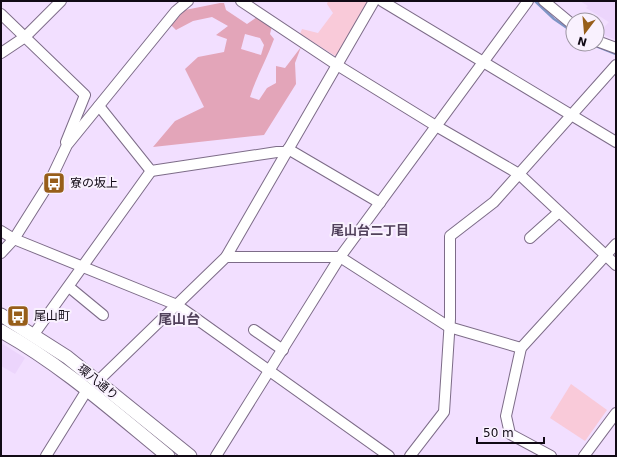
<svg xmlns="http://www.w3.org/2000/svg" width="617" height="457" viewBox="0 0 617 457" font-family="'DejaVu Sans','Noto Sans JP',sans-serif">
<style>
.built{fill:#ecd5fc}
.green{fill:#f9cad9}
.forest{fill:#e3a5b9;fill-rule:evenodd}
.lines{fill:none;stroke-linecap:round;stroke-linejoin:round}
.stream{stroke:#7e95c6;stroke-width:2.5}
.minor-casing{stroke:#7d6c88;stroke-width:12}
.major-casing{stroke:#7d6c88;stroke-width:15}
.minor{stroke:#fff;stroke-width:10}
.major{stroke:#fff;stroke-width:13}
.labels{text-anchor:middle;stroke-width:4;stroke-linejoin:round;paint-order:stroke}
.poi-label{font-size:12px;fill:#110a15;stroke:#f9f1fe;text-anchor:start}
.street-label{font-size:12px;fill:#110a15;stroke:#f9f1fe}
.neighbourhood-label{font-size:13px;font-weight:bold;fill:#51415b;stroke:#f9f1fe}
.quarter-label{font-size:14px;font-weight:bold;fill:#51415b;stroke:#f9f1fe}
</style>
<rect width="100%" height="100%" fill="#f2dfff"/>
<g class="built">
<polygon points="580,1 616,1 616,40 599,33 609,22 586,8 588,6"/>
<polygon points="1,343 25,358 15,374 1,366"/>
</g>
<g class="green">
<polygon points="328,1 368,1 337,57 300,34 302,29 318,33 333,13 327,4"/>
<polygon points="571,384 607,410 585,441 550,418"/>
</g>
<path class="forest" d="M220,3H224L226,10L247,24L257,17L272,26L270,34L274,39C267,59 256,77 250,97L259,100L267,88L276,83V66L285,68L301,47L295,63L296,84L264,135L153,147L175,121L204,107L185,69L198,57L224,52L227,39L216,35L228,26L212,17L193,21L176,30L171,25L185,10ZM245,34L260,38L264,45L261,55L241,49Z"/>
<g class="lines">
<g class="stream">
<polyline points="535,1 554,19 573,32"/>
<polyline points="591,44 616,54"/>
</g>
<g class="minor-casing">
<g id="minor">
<polyline points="241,1 337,65 436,126 519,174 616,265"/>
<polyline points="382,1 616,142"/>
<polyline points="544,1 573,25"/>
<polyline points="1,14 85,95 66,142"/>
<polyline points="597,41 616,48"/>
<polyline points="1,53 25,37 61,1"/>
<polyline points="99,106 151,171 277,152 287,152"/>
<polyline points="288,149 380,203"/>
<polyline points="1,231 14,239 177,305 389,456"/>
<polyline points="530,238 559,212"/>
<polyline points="1,253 14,239 48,185 67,145 176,11 188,1"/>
<polyline points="226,257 340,257 449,327 521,348"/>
<polyline points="69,287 103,315"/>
<polyline points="254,330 283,350"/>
<polyline points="34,334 151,171"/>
<polyline points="98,381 226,257 374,1"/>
<polyline points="46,456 87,390"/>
<polyline points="216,456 340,257 528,1"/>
<polyline points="410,456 444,412 450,319 450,236 494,202 616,65"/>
<polyline points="551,456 510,434 506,416 521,348 616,244"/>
<polyline points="584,456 616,413"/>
</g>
</g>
<g class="major-casing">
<g id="major">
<polyline points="1,315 67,357 190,456"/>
<path d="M1,331C62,365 114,412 168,456"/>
</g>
</g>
<use href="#minor" class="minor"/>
<use href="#major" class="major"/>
</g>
<defs>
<g id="bus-square" transform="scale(1.15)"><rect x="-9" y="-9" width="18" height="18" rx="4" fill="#975e1a" stroke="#f9f1fe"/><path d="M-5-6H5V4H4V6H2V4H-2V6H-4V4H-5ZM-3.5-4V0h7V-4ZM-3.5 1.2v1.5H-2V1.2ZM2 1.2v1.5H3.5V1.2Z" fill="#fff"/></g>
</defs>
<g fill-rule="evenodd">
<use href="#bus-square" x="54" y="183"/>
<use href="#bus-square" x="18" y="316"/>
</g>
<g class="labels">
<g class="poi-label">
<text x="70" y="187">寮の坂上</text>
<text x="34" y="320">尾山町</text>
</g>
<g class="street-label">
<text transform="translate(98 382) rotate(39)" y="4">環八通り</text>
</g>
<g class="neighbourhood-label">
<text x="370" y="235">尾山台二丁目</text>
</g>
<g class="quarter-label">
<text x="179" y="324">尾山台</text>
</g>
</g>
<rect width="617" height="457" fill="none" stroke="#110a15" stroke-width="4"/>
<g transform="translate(585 32) rotate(196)"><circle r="19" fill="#f9f1fe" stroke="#9c95a1"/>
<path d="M0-3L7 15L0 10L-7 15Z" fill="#975e1a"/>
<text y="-6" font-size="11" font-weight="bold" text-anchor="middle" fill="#110a15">N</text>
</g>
<path d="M477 437v6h67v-6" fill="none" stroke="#110a15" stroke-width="2"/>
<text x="483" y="437" font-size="12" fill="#110a15" stroke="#f9f1fe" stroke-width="3" paint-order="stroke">50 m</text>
</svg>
